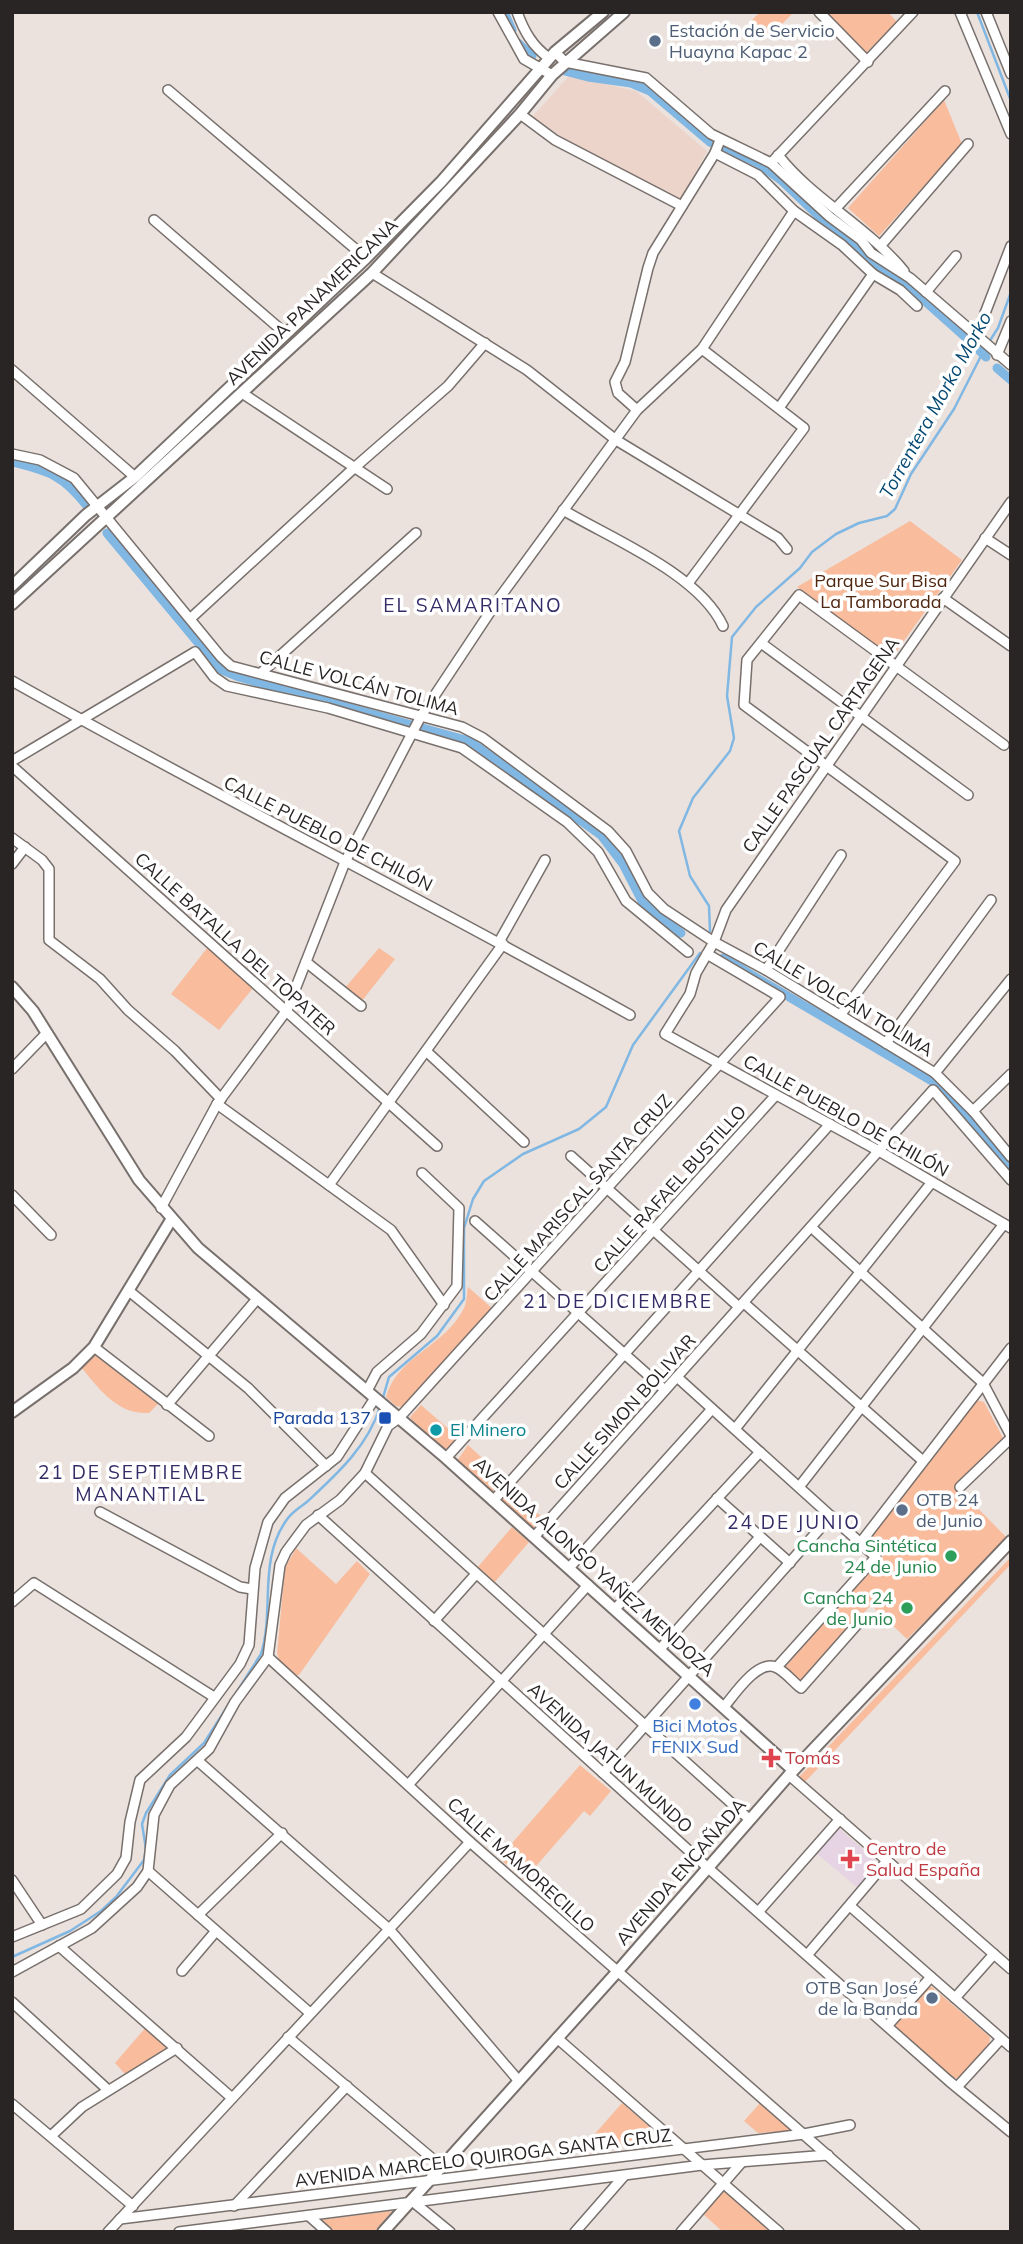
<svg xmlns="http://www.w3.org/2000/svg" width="1023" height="2244" viewBox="0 0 1023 2244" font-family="Mulish,sans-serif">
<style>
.industrial{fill:#edd4cb}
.medical{fill:#e6d3e4}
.green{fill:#f9bc9d}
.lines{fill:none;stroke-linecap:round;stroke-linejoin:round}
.stream{stroke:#80b7e3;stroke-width:2.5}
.canal{stroke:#80b7e3;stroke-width:9}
.minor-casing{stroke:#78706c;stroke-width:12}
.major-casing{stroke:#78706c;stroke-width:14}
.minor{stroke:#fff;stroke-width:9}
.major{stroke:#fff;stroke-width:10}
.service-dot{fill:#5c6f8a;stroke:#fff;stroke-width:2.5}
.transit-dot{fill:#1a4fb4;stroke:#fff;stroke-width:2.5}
.culture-dot{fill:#0f9aa8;stroke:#fff;stroke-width:2.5}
.leisure-dot{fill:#2e9e5b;stroke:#fff;stroke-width:2.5}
.shop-dot{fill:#3f7fe0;stroke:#fff;stroke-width:2.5}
.health-dot{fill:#e0444e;stroke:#fff;stroke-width:2.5}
.labels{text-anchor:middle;stroke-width:7;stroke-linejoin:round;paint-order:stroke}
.service-label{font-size:18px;fill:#4e5e75;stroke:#fff;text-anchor:start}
.street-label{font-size:18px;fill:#292524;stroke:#fff}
.park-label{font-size:18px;fill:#4f260f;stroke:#fff}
.transit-label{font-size:18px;fill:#164399;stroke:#fff;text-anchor:end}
.culture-label{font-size:18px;fill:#0d838f;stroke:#fff;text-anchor:start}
.leisure-label{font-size:18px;fill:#27864d;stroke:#fff;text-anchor:end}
.shop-label{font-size:18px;fill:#366cbe;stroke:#fff}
.health-label{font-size:18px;fill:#be3a42;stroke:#fff;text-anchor:start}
.water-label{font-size:19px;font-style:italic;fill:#044872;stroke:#fff}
.neighbourhood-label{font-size:19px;letter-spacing:2px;fill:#332c67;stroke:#fff}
</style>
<rect width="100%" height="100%" fill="#ebe2dd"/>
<polygon class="industrial" points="569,76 636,91 707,151 680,201 568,142 533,116"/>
<polygon class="medical" points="839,1828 876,1861 877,1865 858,1888 816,1853"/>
<g class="green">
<polygon points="760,12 794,12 769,37 752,20"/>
<polygon points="826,12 888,12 897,22 866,53"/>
<polygon points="944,100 962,144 879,236 848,208"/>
<polygon points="910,521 962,560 896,652 889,655 797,587"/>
<polygon points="208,947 253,988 219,1030 171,994"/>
<polygon points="379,948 395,959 361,1002 344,989"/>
<path d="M468,1287L493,1309L403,1407L396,1406L386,1397C397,1356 446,1346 464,1308C467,1302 467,1293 468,1287Z"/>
<path d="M96,1355L158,1404L149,1413C118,1415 99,1389 81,1367Z"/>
<polygon points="976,1400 984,1402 1003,1438 956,1486 1006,1537 1001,1542 1003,1545 907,1639 871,1605 802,1683 785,1667 883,1556 867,1541"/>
<polygon points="421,1405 459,1438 445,1450 412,1420 410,1417"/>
<polygon points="468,1445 506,1480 496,1491 491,1491 457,1461"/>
<polygon points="510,1488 544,1519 536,1528 531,1528 502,1502 502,1497"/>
<polygon points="512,1527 529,1542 494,1583 477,1568"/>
<polygon points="296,1548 336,1584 357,1561 370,1574 299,1675 291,1675 280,1663 277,1653 285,1568"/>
<polygon points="1011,1557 1011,1564 804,1783 798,1778"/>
<polygon points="580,1765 611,1791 590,1816 584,1811 524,1880 499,1858"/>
<polygon points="927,1987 932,1987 990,2037 989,2045 959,2078 952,2078 896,2029 895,2022"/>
<polygon points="147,2026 170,2047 125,2074 115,2063"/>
<polygon points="622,2103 667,2142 579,2152"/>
<polygon points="760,2103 792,2131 758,2133 744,2121"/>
<polygon points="723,2189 771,2232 723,2232 702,2213"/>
<polygon points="392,2211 374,2232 333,2232 319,2220"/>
</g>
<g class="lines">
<g class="stream">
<polyline points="977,12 1011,101"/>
<polyline points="989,342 998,328 1011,292"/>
<polyline points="710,931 709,906 690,876 679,831 693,798 730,751 734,738 727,696 732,637 756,607 800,568 812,552 836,534 859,523 887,516 895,509 911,474 954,409 985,348"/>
<polyline points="382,1401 389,1377 437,1336 464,1299 464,1228 473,1199 484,1181 523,1154 579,1129 606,1107 633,1045 700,953"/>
<path d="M12,1957L70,1931L101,1911L116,1897L144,1860L146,1849L142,1824L146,1813L170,1775L204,1743L261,1654C275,1610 257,1559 288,1518C293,1511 302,1506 308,1501C337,1474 368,1446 380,1407"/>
</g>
<g class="canal">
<polyline points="504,12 512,30"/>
<polyline points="518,43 532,56"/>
<polyline points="561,70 588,77 631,83 650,91 710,142 756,162 781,180 827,224 859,247 870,264 909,287 973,344"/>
<polyline points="978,349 986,357"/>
<polyline points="997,368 1011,380"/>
<path d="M12,462C49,471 63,475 87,506"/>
<polyline points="107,533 220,669 239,677 469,741 601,835 623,864 643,903 681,933"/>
<polyline points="723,958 944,1088 1011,1169"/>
</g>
<g class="minor-casing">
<g id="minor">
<polyline points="498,12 524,59 552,75"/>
<path d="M517,12C524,31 532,46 549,58"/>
<polyline points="819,12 868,62"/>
<polyline points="960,12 1011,134"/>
<polyline points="986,12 1011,74"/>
<polyline points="555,52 565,62 646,78 711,134 771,163 830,217 861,240 871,253 910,278 1011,365"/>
<polyline points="168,90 366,258"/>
<polyline points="520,114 555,140 682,206"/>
<polyline points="715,153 758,175 794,211 842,245 873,274 900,290 917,306"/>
<path d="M778,155C812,199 867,226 904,271"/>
<polyline points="771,163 913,12"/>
<polyline points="837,207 945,91"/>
<polyline points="154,220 286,334"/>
<polyline points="881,245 968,144"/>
<polyline points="372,273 527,370 616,440 778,538 787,549"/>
<polyline points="926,292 956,256"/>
<polyline points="977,334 1011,246"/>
<polyline points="997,355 1011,321"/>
<polyline points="12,370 135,477"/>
<polyline points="242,393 387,489"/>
<polyline points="779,408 873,274"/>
<polyline points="637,410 618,393 615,382 625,362 648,268 653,253 715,153 720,140"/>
<polyline points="12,454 40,460 74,478 221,657 231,666 462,727 483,738 608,831 626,851 648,893 664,909 714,942 766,970 935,1073 973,1111 1011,1157"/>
<polyline points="1011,502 726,910 714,942 696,973 690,994 665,1034 879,1151 1011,1228"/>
<path d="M563,510C612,539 699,574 723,626"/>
<polyline points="985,538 1011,555"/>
<polyline points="689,582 804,428 702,349"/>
<polyline points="943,598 1011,646"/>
<polyline points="191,618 354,468 448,386 485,343"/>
<polyline points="761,643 968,795"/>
<polyline points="261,673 416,533"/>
<path d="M12,681C216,796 425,900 630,1015"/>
<polyline points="12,761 195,652 214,677 227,686 328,708 462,748 567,822 598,852 626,901 688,952"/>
<polyline points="12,766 437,1146"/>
<polyline points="12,838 42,860 49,869 49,940 100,979 128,1010 175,1051 221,1099"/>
<polyline points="12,864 25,847"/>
<polyline points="499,942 545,860"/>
<polyline points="306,962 361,1006"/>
<polyline points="766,970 841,855"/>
<polyline points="841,1014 955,861 744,705 747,660 799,595 1004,745"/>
<polyline points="886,1043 991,900"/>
<polyline points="426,1051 524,1142"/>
<polyline points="12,1069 46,1034"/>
<polyline points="935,1073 1011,979"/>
<polyline points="217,1104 391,1230 444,1305"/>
<polyline points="973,1111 1011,1074"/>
<polyline points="571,1156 739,1307"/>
<polyline points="329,1185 503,944"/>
<polyline points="12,1195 51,1235"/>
<polyline points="161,1208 217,1104 287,1010 345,862 421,716 500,597 637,410 702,349 794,211"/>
<polyline points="475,1221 665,1390"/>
<polyline points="811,1227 983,1383 1011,1436"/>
<polyline points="129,1291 248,1388 326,1466"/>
<polyline points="744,1303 923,1461"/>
<polyline points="94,1347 209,1436"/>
<polyline points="677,1377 876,1557 777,1667"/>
<polyline points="367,1391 377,1372 421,1334 457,1286 459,1208 422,1173"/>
<polyline points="167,1405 257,1299"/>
<polyline points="735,1429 932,1182"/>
<polyline points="446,1458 776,1095"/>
<polyline points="365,1473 749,1819"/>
<polyline points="799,1487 1004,1224"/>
<polyline points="960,1487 1011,1438"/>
<polyline points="717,1498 790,1563"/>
<polyline points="493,1501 830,1124"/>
<polyline points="100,1512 240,1587 252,1589"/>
<polyline points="318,1515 707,1867 949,2081 1011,2132"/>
<polyline points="534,1537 933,1090 1011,1180"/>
<polyline points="861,1542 1011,1348"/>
<polyline points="569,1568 712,1409"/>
<polyline points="12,1602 34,1583 214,1697"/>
<polyline points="615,1609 760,1452"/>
<polyline points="434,1621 476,1574"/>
<polyline points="660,1649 760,1537"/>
<polyline points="268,1657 470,1842 915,2232"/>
<path d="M724,1707C734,1695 757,1660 775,1667C784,1670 793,1682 801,1688L861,1620"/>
<polyline points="198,1761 389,1929 518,2080"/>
<polyline points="603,1773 831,1516"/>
<polyline points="789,1775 1011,1969"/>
<polyline points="408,1785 588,1585"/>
<polyline points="148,1871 310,2013"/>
<polyline points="12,1880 42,1925"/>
<polyline points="850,1906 1011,2047"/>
<polyline points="759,1911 840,1819"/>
<polyline points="198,1915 282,1833"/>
<polyline points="12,1937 81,1909 117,1874 126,1858 130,1822 140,1780 186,1737 240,1664 249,1645 255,1568 268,1522 285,1498 337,1457 375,1398"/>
<polyline points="59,1946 232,2098"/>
<polyline points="808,1954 887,1861"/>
<polyline points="182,1971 216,1931"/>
<polyline points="12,1972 92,1928 137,1887 148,1871 154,1815 170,1785 209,1749 235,1702 268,1657 280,1565 286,1552 306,1525 340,1500 365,1473 388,1426 399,1418 780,997 707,954"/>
<polyline points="955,1998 994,1954"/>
<polyline points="12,2002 107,2089"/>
<polyline points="888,2025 931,1977"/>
<polyline points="288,2037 441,2166"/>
<polyline points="557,2038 779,2232"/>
<polyline points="958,2086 1001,2039"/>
<polyline points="12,2104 133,2206"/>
<polyline points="51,2136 82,2107 177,2048"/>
<polyline points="411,2200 450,2232"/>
<polyline points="234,2206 347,2086"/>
<polyline points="309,2216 327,2232"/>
<polyline points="120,2219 804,2134 850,2125"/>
<polyline points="108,2232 470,1842"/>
<polyline points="179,2232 702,2165 828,2155"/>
<polyline points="575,2232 624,2176"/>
<polyline points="681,2232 741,2163"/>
</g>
</g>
<g class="major-casing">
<g id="major">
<polyline points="12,586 86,515 135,477 366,258 441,182 555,52 603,12"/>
<polyline points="12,604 372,273 520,114 552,75 624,12"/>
<polyline points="12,987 33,1011 139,1180 198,1248 446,1458 793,1770"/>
<polyline points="12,1412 73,1368 94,1347 171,1220"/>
<polyline points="383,2232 617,1972 789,1775 1011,1541"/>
</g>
</g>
<use href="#minor" class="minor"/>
<use href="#major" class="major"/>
</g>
<g class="service-dot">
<circle cx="655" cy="41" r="7"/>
<circle cx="902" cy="1510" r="7"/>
<circle cx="932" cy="1998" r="7"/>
</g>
<rect class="transit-dot" x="378" y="1411" width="14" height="14" rx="3.5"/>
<circle class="culture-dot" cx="436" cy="1430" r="7"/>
<g class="leisure-dot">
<circle cx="951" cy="1556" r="7"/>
<circle cx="907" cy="1608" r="7"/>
</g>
<circle class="shop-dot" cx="695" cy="1704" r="7"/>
<g class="health-dot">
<path d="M767.5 1747.5h7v7h7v7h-7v7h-7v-7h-7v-7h7z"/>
<path d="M846.5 1848.5h7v7h7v7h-7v7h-7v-7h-7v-7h7z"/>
</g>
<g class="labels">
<g class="service-label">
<text x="669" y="37">Estación de Servicio<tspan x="669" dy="21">Huayna Kapac 2</tspan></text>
<text x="916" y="1506">OTB 24<tspan x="916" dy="21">de Junio</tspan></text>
<text x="918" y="1994" text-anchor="end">OTB San José<tspan x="918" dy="21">de la Banda</tspan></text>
</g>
<g class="street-label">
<text transform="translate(312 302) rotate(-44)" y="6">AVENIDA PANAMERICANA</text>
<text transform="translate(359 683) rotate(15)" y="6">CALLE VOLCÁN TOLIMA</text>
<text transform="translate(821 745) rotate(-55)" y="6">CALLE PASCUAL CARTAGENA</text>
<text transform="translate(328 834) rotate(27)" y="6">CALLE PUEBLO DE CHILÓN</text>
<text transform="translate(235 944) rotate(42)" y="6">CALLE BATALLA DEL TOPATER</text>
<text transform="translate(843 999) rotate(31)" y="6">CALLE VOLCÁN TOLIMA</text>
<text transform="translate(846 1116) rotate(29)" y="6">CALLE PUEBLO DE CHILÓN</text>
<text transform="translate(670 1189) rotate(-48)" y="6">CALLE RAFAEL BUSTILLO</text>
<text transform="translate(578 1198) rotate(-48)" y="6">CALLE MARISCAL SANTA CRUZ</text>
<text transform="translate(625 1412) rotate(-48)" y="6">CALLE SIMON BOLIVAR</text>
<text transform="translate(594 1567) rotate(42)" y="6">AVENIDA ALONSO YAÑEZ MENDOZA</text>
<text transform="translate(610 1758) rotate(42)" y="6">AVENIDA JATUN MUNDO</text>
<text transform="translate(521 1865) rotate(42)" y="6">CALLE MAMORECILLO</text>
<text transform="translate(681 1872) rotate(-49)" y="6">AVENIDA ENCAÑADA</text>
<text transform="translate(483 2158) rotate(-7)" y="6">AVENIDA MARCELO QUIROGA SANTA CRUZ</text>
</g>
<g class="park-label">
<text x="881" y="587">Parque Sur Bisa<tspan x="881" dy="21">La Tamborada</tspan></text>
</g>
<g class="transit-label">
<text x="371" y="1424">Parada 137</text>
</g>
<g class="culture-label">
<text x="450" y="1436">El Minero</text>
</g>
<g class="leisure-label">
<text x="937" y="1552">Cancha Sintética<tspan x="937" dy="21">24 de Junio</tspan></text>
<text x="893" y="1604">Cancha 24<tspan x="893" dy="21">de Junio</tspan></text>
</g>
<g class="shop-label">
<text x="695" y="1732">Bici Motos<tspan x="695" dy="21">FENIX Sud</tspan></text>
</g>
<g class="health-label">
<text x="785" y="1764">Tomás</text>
<text x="866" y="1855">Centro de<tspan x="866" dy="21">Salud España</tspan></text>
</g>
<g class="water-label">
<text transform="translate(935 405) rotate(-61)" y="7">Torrentera Morko Morko</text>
</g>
<g class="neighbourhood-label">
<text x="473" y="612">EL SAMARITANO</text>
<text x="618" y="1308">21 DE DICIEMBRE</text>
<text x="141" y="1479">21 DE SEPTIEMBRE<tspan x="141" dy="22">MANANTIAL</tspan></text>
<text x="794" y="1529">24 DE JUNIO</text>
</g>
</g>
<rect width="1023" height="2244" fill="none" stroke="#292524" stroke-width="28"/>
</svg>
